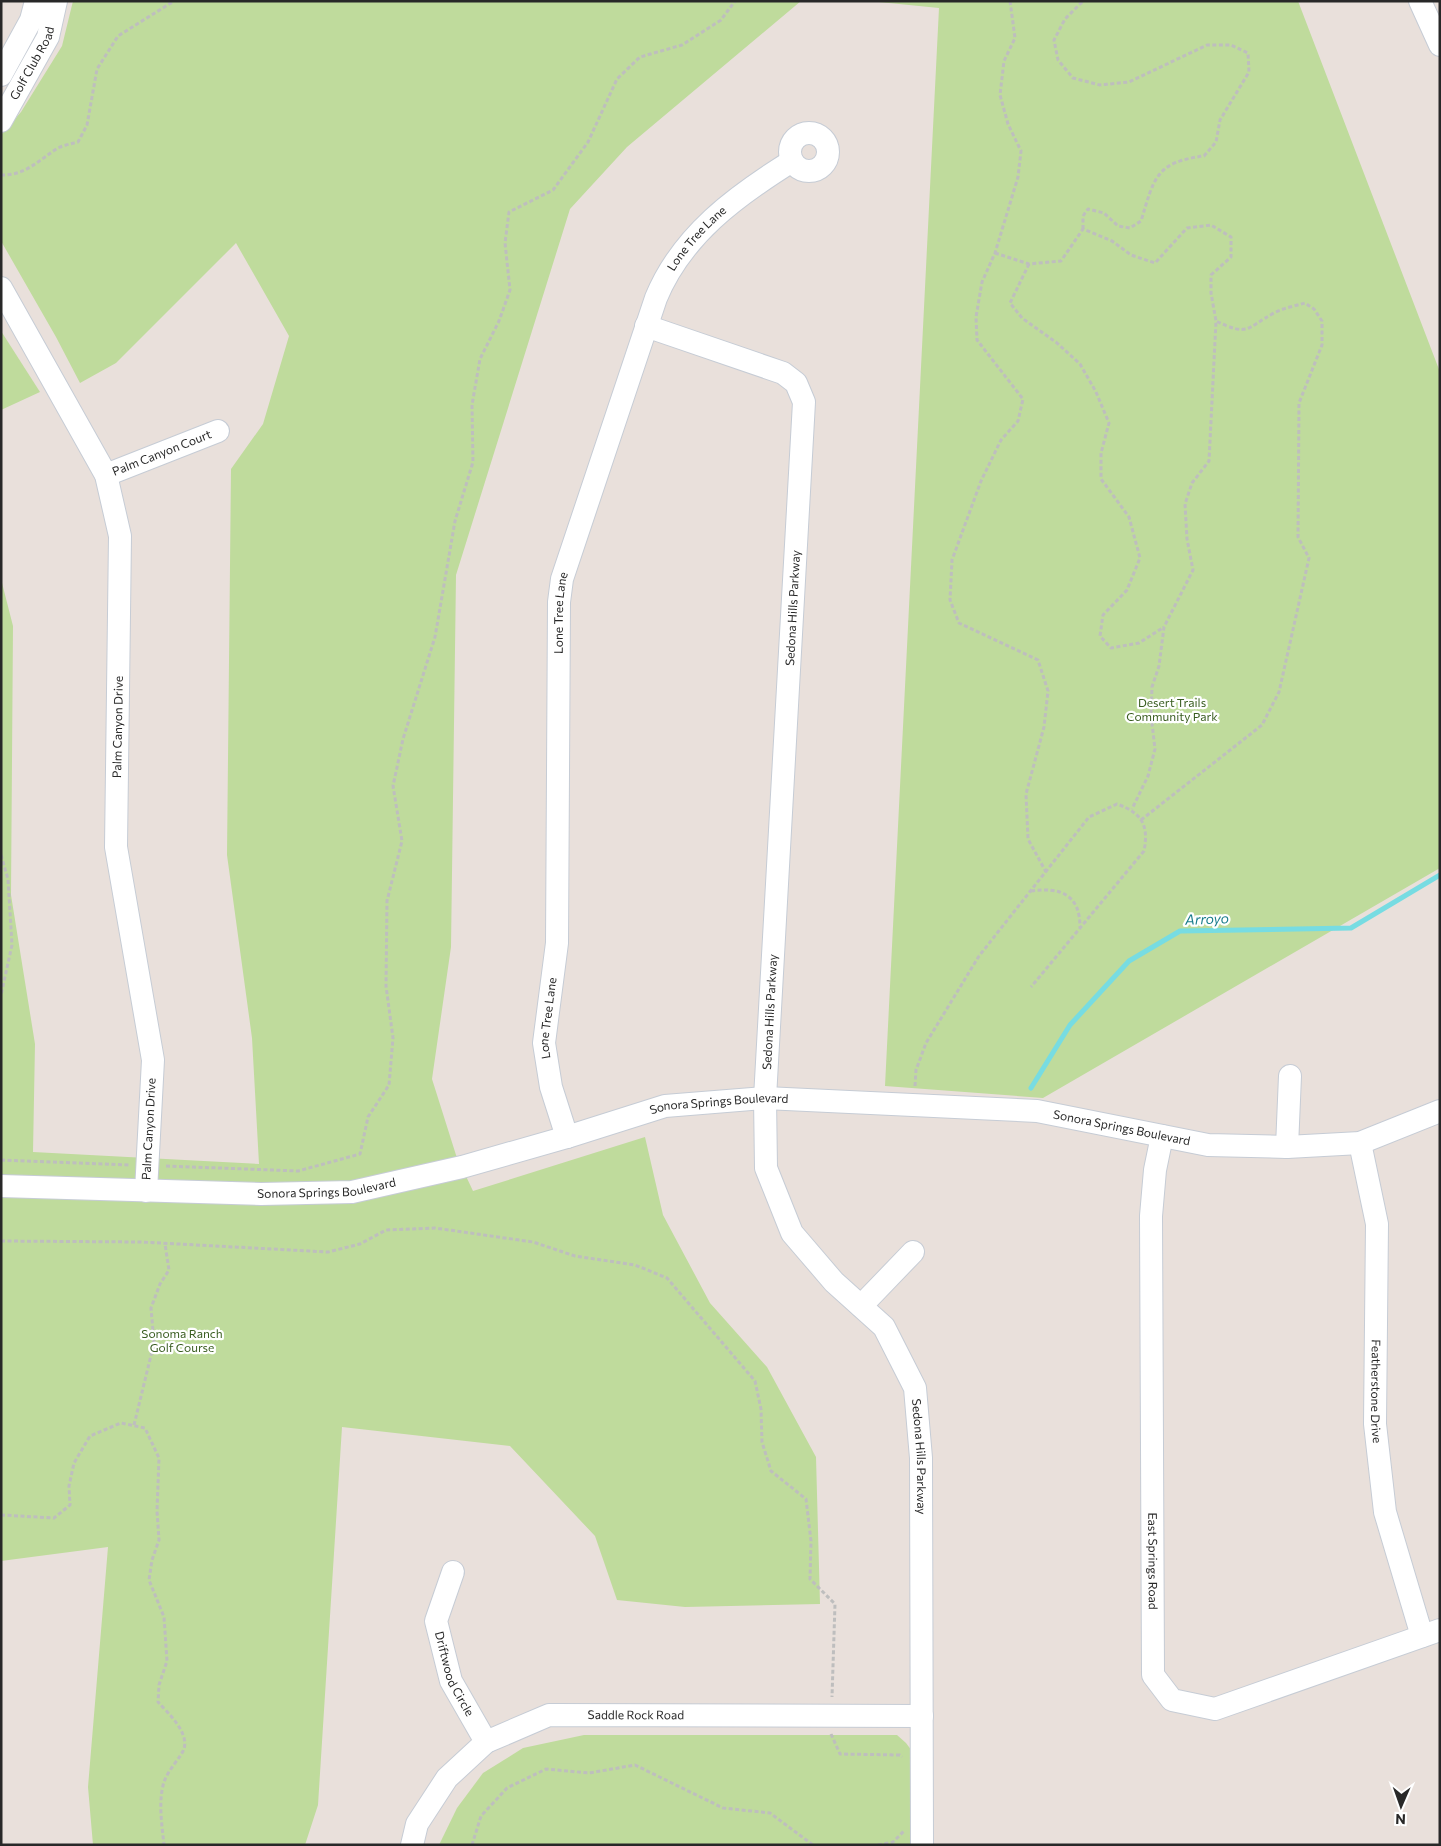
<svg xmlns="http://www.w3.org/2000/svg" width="1441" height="1846" viewBox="0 0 1441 1846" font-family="Commissioner,sans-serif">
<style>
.green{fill:#bfdb9c}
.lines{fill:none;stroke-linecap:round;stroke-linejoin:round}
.stream{stroke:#77dce2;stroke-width:5}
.minor-casing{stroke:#c6ccd5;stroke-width:24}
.path{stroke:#bebebe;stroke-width:3;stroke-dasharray:4 2.5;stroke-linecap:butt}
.minor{stroke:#fff;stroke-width:22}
.labels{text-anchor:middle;stroke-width:4.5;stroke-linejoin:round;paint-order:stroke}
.street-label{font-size:12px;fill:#282828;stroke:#fff}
.park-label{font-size:12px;fill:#395d20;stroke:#fff}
.water-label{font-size:14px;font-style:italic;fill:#197c8b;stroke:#fff}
</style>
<rect width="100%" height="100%" fill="#e9e0db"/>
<g class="green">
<polygon points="73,1 801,1 627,147 570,209 456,575 451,947 432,1079 456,1155 473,1191 645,1137 663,1215 710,1303 767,1367 816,1457 820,1604 685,1607 617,1600 595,1536 510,1446 342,1427 318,1805 305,1845 93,1845 88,1787 108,1547 1,1561 1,579 13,626 11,895 35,1044 33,1152 259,1164 252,1038 227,855 231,469 263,424 289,336 236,243 116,363 80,383 56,337 1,241 1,135 21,112 62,46"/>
<polygon points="869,1 1298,1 1440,372 1440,868 1043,1098 885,1086 939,8"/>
<polygon points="1,331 40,392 1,410"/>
<polygon points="584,1735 897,1735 906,1743 915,1755 914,1845 439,1845 457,1808 483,1773 523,1748"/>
</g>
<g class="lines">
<polyline class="stream" points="1031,1088 1070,1025 1129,961 1180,931 1351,928 1440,875"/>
<g class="minor-casing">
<g id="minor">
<polyline points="1420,1 1440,45"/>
<polyline points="1,75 31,20 36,1"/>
<path id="s1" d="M1,121L48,37L56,1"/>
<circle cx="809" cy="152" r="19"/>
<polyline points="1,288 106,475 120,536 116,847 153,1060 146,1191"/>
<path id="s2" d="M646,326L783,373L796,383L804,402L765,1098L766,1168L792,1233L834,1282L884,1327L915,1388L921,1458L922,1845"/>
<path id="s3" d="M106,475L218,431"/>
<path id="s4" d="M1162,1136L1155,1170L1151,1216L1153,1675L1172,1700L1215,1709L1440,1630"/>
<path id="s5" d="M567,1137L551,1087L544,1043L557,943L559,602L562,579L656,298C682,235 736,196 792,161"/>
<path id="s6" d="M1360,1143L1377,1224L1375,1424L1385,1512L1422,1636"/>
<polyline points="1287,1147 1290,1076"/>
<path id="s7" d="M1,1186L261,1194L352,1192L462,1167L567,1137L665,1106L765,1098L1037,1111L1208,1145L1287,1147L1360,1143L1440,1111"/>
<polyline points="861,1306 913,1252"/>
<path id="s8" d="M453,1572L436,1621L451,1681L486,1742"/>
<path id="s9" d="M412,1845L417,1824L447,1778L486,1742L549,1715L922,1716"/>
</g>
</g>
<g class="path">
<polyline points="1010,1 1015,38 1004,61 1000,95 1008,124 1021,151 1018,177 995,253 982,282 976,317 977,340 1023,399 1018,421 1001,440 981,481 952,560 950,600 959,623 1038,660 1048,691 1044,727 1026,794 1028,839 1046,872"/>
<path d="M1,175C25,176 39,160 58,148C64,145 71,144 78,142L87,125L97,69L118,36L174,1"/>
<path d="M1083,229V216L1088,209L1104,213L1118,226L1130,228L1141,221C1154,179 1155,162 1204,156L1216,142L1220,120L1249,72L1248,53L1231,45H1207L1129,82L1100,85L1073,78L1058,60L1054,40L1065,19L1083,1"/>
<polyline points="995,253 1029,264 1061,261 1083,229 1112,241 1131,255 1155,263 1187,228 1211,225 1231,237 1231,257 1211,275 1211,293 1216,321 1209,461 1192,483 1185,504 1187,539 1193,570 1164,627 1159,666 1152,687 1151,715 1155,749 1148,776 1132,809"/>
<polyline points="1029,264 1010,303 1022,318 1057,343 1080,364 1096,392 1109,423 1101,453 1101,479 1129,517 1140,558 1127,590 1103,615 1100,636 1111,648 1139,643 1164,627"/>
<path d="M1141,820L1262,725L1279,692L1309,558L1298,537L1299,403L1322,345V321L1314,309L1305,303C1295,306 1283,308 1274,313C1246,328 1249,337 1216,321"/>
<polyline points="1,855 8,879 12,945 1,995"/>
<path d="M1031,891C1060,887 1080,894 1080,927"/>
<path d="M915,1086L916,1070L926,1043L979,956L1089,817L1117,804C1142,813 1149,825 1144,851L1031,987"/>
<polyline points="1,1160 130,1165"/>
<polyline points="166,1166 298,1171 360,1154 368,1117 389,1085 393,1038 386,986 387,901 402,841 393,786 403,739 435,637 455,521 473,462 472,405 480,359 499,321 510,290 505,243 509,212 553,190 588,142 617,79 640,57 682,45 721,20 735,1"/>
<polyline points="1,1241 141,1242 328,1252 360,1244 386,1230 435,1228 533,1242 575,1256 635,1265 667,1278 755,1381 761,1409 762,1442 771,1471 806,1499 811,1541 810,1579 835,1604 832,1697"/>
<polyline points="134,1425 154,1343 151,1308 160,1284 169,1270 165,1244"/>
<path d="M1,1515L54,1518L70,1505L69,1486L74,1463L90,1436L121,1423L145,1428L159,1458L157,1511L159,1540L152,1560L149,1580L164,1617L167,1661L159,1685L158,1702C168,1713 189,1732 184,1749C181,1757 168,1770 164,1782C158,1801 162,1826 164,1845"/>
<polyline points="831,1734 840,1754 900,1755 902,1757"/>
<polyline points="472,1845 481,1816 507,1788 546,1769 589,1773 635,1765 723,1808 770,1813 813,1845"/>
<polyline points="878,1845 893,1842 904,1831"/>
</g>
<use href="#minor" class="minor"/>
</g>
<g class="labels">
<g class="street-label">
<text dy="4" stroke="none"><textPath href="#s1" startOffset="66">Golf Club Road</textPath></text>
<text dy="4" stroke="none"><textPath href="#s5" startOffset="931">Lone Tree Lane</textPath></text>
<text dy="4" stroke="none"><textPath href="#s3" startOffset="60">Palm Canyon Court</textPath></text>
<text transform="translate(793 608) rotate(-87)" y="4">Sedona Hills Parkway</text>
<text dy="4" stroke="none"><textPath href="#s5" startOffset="528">Lone Tree Lane</textPath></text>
<text transform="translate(118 727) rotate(-89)" y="4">Palm Canyon Drive</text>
<text transform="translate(770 1012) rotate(-87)" y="4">Sedona Hills Parkway</text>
<text dy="4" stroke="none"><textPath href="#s5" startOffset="122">Lone Tree Lane</textPath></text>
<text dy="4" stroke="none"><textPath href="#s7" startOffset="730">Sonora Springs Boulevard</textPath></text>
<text dy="4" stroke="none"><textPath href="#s7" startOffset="1135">Sonora Springs Boulevard</textPath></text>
<text transform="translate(149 1129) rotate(-87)" y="4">Palm Canyon Drive</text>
<text dy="4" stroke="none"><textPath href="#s7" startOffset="326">Sonora Springs Boulevard</textPath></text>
<text dy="4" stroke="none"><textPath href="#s6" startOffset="250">Featherstone Drive</textPath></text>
<text dy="4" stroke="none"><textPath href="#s2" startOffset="1288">Sedona Hills Parkway</textPath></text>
<text dy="4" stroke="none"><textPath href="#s4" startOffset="426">East Springs Road</textPath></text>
<text dy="4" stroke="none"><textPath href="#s8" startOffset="108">Driftwood Circle</textPath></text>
<text dy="4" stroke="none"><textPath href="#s9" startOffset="285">Saddle Rock Road</textPath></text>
</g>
<g class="park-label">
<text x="1172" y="707">Desert Trails<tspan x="1172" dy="14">Community Park</tspan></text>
<text x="182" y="1338">Sonoma Ranch<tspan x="182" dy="14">Golf Course</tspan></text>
</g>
<g class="water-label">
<text transform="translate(1207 919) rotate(-2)" y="5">Arroyo</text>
</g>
</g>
<rect width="1441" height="1846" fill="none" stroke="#282828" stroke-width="5"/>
<g transform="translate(1401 1806) rotate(182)" stroke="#ffffff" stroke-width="4" paint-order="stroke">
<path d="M0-4L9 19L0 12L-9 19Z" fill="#282828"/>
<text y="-8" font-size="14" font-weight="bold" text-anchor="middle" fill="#282828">N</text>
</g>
</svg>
